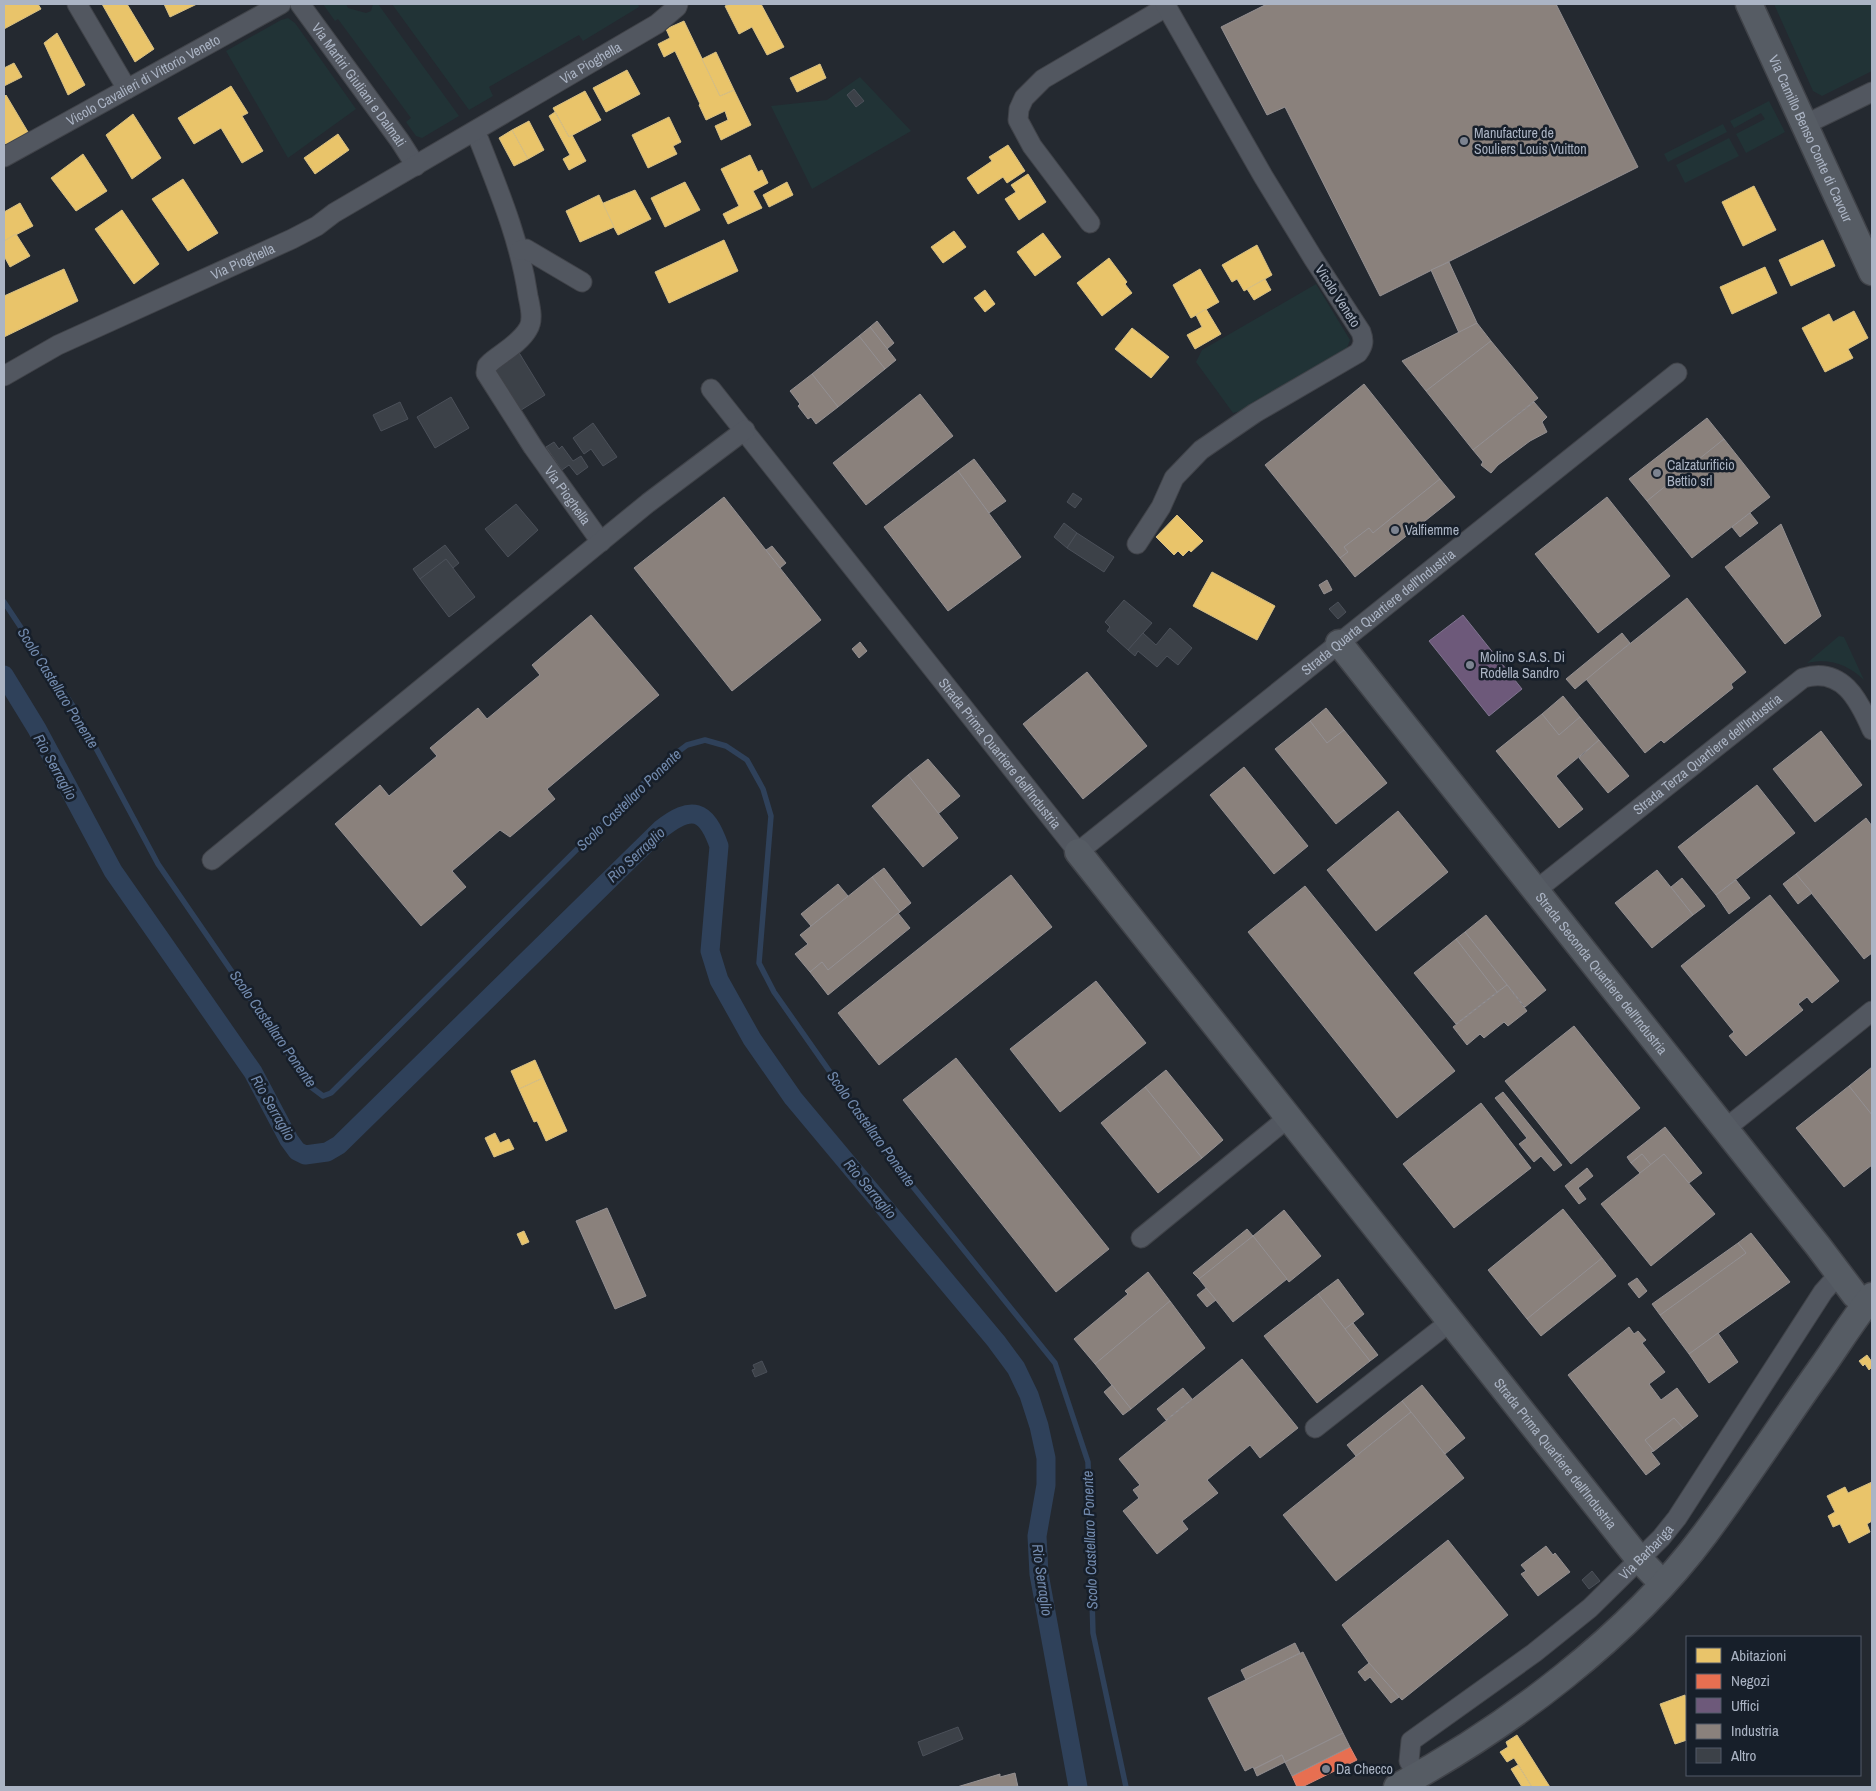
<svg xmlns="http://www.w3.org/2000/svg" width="1876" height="1791" viewBox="0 0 1876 1791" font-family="'Archivo Narrow',sans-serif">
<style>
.green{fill:#213336}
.homes{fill:#e9c46a;stroke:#d6bf85}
.shops{fill:#e76f51;stroke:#d58474}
.offices{fill:#6d597a;stroke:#807490}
.industry{fill:#8a817c;stroke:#949092}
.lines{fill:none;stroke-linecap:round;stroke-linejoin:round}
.stream{stroke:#2f415a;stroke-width:5.5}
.canal{stroke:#2f415a;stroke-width:19}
.building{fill:#3c4148;stroke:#4b5059}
.street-casing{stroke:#404349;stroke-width:21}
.secondary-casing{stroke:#404349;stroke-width:29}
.street{stroke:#525760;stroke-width:19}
.secondary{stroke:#565c64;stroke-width:26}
.poi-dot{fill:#7c8390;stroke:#171f2a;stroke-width:2}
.labels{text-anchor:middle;stroke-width:5;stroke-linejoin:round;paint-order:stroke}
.street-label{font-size:14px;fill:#abb4c4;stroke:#171f2a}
.poi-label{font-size:14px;fill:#abb4c4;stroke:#171f2a;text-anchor:start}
.water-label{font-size:15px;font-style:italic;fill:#728aad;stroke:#171f2a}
</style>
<rect width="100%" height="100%" fill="#242930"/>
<g class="green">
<polygon points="323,4 346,4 348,8 366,13 371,11 373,4 378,4 459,116 422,138 416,136 406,122 411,118 338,19 335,21"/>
<polygon points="392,4 638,4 639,7 583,41 579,35 489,87 493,96 469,110"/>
<polygon points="1774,4 1872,4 1872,71 1822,96 1813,91"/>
<polygon points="288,18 295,23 356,109 288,158 226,51 281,20"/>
<polygon points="860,77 911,131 812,189 771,106 827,100"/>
<polygon points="1769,101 1785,132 1746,153 1736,134 1765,119 1761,113 1734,128 1730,121"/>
<polygon points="1723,124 1727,132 1668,162 1664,154"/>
<polygon points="1729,138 1739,156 1685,183 1676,165"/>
<polygon points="1316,284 1350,340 1347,348 1241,411 1233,413 1196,362 1202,350"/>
<path d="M1839,636L1844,637L1864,680C1847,664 1830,658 1807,663Z"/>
</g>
<g class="homes">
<polygon points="4,4 38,4 41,9 4,29"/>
<polygon points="102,4 127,4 154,49 135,62"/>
<polygon points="164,4 197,4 170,17"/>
<polygon points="730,4 761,4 784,47 767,55 752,27 739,34 725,6"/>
<polygon points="684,21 720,96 734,90 751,125 721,140 715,126 728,120 725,111 706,120 699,105 700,104 675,51 664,57 658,44 670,38 666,29"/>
<polygon points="57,33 85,85 68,95 44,43"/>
<polygon points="716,52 734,90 720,96 702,59"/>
<polygon points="14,63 22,77 4,86 4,68"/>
<polygon points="820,64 826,78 797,92 790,78"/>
<polygon points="627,70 640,94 606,112 593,88"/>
<polygon points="231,86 248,113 242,116 263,151 242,163 221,128 194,144 178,118"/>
<polygon points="585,91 601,120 569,137 553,108"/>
<polygon points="6,95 28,132 7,146 4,141 4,97"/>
<polygon points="555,112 569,137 572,135 586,161 569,170 563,159 570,155 549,116"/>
<polygon points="133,114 161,158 132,179 106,135"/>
<polygon points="669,117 681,142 673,146 677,154 648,168 632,135"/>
<polygon points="529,121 544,150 528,159 512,130"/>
<polygon points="512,130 528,159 514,166 499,138"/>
<polygon points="338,134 349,150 315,174 304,158"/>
<polygon points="1008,145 1025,171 1007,183 1003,177 978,194 967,178 992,161 989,157"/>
<polygon points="83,154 107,191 76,211 51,178"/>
<polygon points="750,155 758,172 762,170 768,183 753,191 762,208 728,224 723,214 739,206 721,169"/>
<polygon points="1028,174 1046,202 1019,220 1005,199 1016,192 1011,185"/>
<polygon points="183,179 218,233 188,251 152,199"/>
<polygon points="685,182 700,210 665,227 651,198"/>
<polygon points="787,182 793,195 769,207 763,195"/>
<polygon points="1754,186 1776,230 1743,246 1722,202"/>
<polygon points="635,190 651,219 618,235 601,204"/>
<polygon points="599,195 614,227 580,242 566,211"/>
<polygon points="20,203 33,226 4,241 4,212"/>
<polygon points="122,210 159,264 134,284 95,229"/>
<polygon points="954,231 966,247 943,263 931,247"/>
<polygon points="1043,233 1061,257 1035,276 1017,252"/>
<polygon points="16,234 30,256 10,267 4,256 4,241"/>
<polygon points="724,240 738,271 669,303 655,272"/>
<polygon points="1823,240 1835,266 1791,286 1779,260"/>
<polygon points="1257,245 1272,275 1244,291 1237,279 1232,282 1222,265"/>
<polygon points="1109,258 1127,282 1125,284 1132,293 1102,316 1077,283"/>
<polygon points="1765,267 1777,293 1732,314 1720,287"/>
<polygon points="64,269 78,301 4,337 4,296"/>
<polygon points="1200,269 1219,302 1191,318 1173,285"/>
<polygon points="1265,279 1271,290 1254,300 1247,289"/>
<polygon points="985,290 995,304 985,312 974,298"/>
<polygon points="1206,309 1221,334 1195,349 1187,335 1202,327 1196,315"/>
<polygon points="1854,311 1868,338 1848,349 1853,358 1825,372 1802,328 1829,314 1833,322"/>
<polygon points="1132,328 1169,357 1151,378 1115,349"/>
<polygon points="1177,515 1203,541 1191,552 1189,550 1183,556 1178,551 1174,555 1156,537"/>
<polygon points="1212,572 1275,606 1257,640 1193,606"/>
<polygon points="535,1060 543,1078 519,1089 511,1071"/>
<polygon points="543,1078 567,1131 546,1141 537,1121 534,1122 519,1089"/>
<polygon points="495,1133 500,1143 509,1139 514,1149 494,1157 485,1138"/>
<polygon points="524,1231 529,1242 522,1245 517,1234"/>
<polygon points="1867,1355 1872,1362 1872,1367 1869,1370 1865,1364 1863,1366 1859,1361"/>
<polygon points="1872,1482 1872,1521 1867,1524 1870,1532 1849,1543 1840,1524 1833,1527 1828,1516 1835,1512 1827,1496 1845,1487 1848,1493"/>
<polygon points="1685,1695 1687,1702 1687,1740 1675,1744 1660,1704"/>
<polygon points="1517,1735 1541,1773 1550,1787 1532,1787 1514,1758 1507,1762 1500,1752 1508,1747 1506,1742"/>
<polygon points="1518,1765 1532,1787 1522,1787 1511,1769"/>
</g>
<polygon class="shops" points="1350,1747 1357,1760 1302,1787 1297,1787 1292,1776"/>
<polygon class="offices" points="1463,615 1522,689 1489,716 1429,641"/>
<g class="industry">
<polygon points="1267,4 1556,4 1638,167 1380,296 1285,107 1267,115 1221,27"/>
<polygon points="1449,262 1477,323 1459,333 1431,270"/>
<polygon points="877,321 894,343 887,349 870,327"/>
<polygon points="1477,323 1491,341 1426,391 1402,361"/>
<polygon points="870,327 896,360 885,369 859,336"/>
<polygon points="859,336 885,369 838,407 812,374"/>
<polygon points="1491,341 1538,398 1473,450 1426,391"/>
<polygon points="812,374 838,407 816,424 811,417 808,419 798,406 800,404 790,391"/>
<polygon points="1364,384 1440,479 1373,533 1369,528 1344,547 1348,552 1340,558 1265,465"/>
<polygon points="920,394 953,436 866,505 833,463"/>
<polygon points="1534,402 1547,417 1542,422 1547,432 1530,441 1498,465 1491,473 1481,465 1483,462 1473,450"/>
<polygon points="1707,418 1724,439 1647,501 1629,479"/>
<polygon points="1724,439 1770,497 1692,558 1647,501"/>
<polygon points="974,459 1006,501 989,513 958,471"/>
<polygon points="958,471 1021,557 948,611 884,527"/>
<polygon points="1440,479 1455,497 1355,577 1340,558 1348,552 1344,547 1369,528 1373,533"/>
<polygon points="724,497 821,620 732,691 634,568"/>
<polygon points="1607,497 1670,576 1598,633 1535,554"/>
<polygon points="1750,513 1758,523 1740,537 1732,527"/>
<polygon points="1781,524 1821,616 1785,644 1725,567"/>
<polygon points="772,546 786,563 780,568 766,550"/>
<polygon points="1327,580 1332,590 1324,594 1319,585"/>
<polygon points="1687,598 1746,672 1731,684 1733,688 1664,743 1661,740 1645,753 1586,679"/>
<polygon points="591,615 659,695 547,789 555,799 510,837 500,830 452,871 466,887 421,926 335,824 380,785 389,796 437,756 430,748 478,708 487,719 540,675 532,665"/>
<polygon points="1622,633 1630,643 1575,689 1566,679"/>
<polygon points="860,642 867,651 859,658 852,649"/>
<polygon points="1087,672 1147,746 1083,799 1023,724"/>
<polygon points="1563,696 1580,717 1559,735 1542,714"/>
<polygon points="1326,708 1344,730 1327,743 1310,721"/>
<polygon points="1542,714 1559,735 1580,717 1599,740 1556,776 1583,809 1559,828 1496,751"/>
<polygon points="1310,721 1327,743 1344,730 1387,783 1336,824 1275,749"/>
<polygon points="1821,731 1862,785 1815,822 1773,769"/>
<polygon points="1599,740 1629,776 1608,793 1579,758"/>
<polygon points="928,759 960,796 938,814 908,775"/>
<polygon points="1244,767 1308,846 1274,874 1210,795"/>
<polygon points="908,775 958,838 923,867 872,806"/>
<polygon points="1757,785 1795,833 1716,895 1678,847"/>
<polygon points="1398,811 1448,872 1376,931 1327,870"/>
<polygon points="1866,818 1872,826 1872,953 1864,959 1796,874"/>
<polygon points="884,868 911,903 900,912 872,877"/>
<polygon points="1657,870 1693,915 1652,948 1615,903"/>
<polygon points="1796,874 1812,893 1798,904 1783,884"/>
<polygon points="1011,875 1052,927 879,1065 838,1013"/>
<polygon points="872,877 900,912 828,970 822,962 810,972 795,954 808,944 800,935"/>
<polygon points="1682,878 1705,906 1693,915 1671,887"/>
<polygon points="1736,880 1750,898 1729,914 1716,895"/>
<polygon points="838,884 848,896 811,926 801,914"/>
<polygon points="1305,886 1455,1071 1397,1118 1248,932"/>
<polygon points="1770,895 1839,981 1812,1003 1807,997 1798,1004 1803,1010 1746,1056 1729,1036 1734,1032 1681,966"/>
<polygon points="898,913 910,928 828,995 810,972 822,962 828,970"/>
<polygon points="1486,915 1546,990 1525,1007 1465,932"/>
<polygon points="1465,932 1507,985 1497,992 1456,939"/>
<polygon points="1456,939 1497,992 1456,1024 1414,973"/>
<polygon points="1096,981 1146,1043 1060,1112 1010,1049"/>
<polygon points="1507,985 1527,1011 1508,1026 1504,1022 1484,1038 1480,1034 1467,1045 1453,1027"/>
<polygon points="1574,1026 1640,1108 1571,1164 1505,1081"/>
<polygon points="956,1058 1109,1249 1056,1292 903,1100"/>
<polygon points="1872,1067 1872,1115 1849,1086"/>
<polygon points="1166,1070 1223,1140 1202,1158 1145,1087"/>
<polygon points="1849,1086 1872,1115 1872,1165 1844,1187 1796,1128"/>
<polygon points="1145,1087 1202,1158 1158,1193 1101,1123"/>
<polygon points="1503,1092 1562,1165 1554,1171 1541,1156 1534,1162 1519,1144 1527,1138 1495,1098"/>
<polygon points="1481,1103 1531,1168 1454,1228 1403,1164"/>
<polygon points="1665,1127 1702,1173 1689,1183 1664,1154 1651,1165 1642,1154 1631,1163 1627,1157"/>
<polygon points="1642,1154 1651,1165 1640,1173 1631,1163"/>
<polygon points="1664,1154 1715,1214 1651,1266 1601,1204"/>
<polygon points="1587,1168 1593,1176 1578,1188 1586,1199 1579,1204 1565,1186"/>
<polygon points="607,1208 646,1296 615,1309 576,1221"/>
<polygon points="1563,1209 1602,1258 1527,1319 1488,1270"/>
<polygon points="1284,1210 1321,1256 1289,1282 1253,1236"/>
<polygon points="1247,1229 1253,1236 1199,1279 1193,1273"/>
<polygon points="1751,1233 1790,1282 1689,1354 1660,1315 1746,1253 1738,1243"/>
<polygon points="1253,1236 1287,1279 1233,1322 1199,1279"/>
<polygon points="1738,1243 1746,1253 1660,1315 1652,1304"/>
<polygon points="1602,1258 1616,1276 1541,1336 1527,1319"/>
<polygon points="1148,1272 1170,1301 1095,1364 1074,1339 1128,1294 1125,1291"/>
<polygon points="1637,1278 1647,1291 1639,1298 1628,1284"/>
<polygon points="1338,1279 1364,1314 1345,1329 1318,1294"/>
<polygon points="1206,1288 1216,1300 1207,1307 1197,1295"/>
<polygon points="1318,1294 1370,1361 1317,1403 1264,1336"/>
<polygon points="1170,1301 1205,1348 1131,1409 1095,1364"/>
<polygon points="1353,1323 1378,1355 1370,1361 1345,1329"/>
<polygon points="1629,1327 1634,1334 1638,1331 1646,1340 1642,1343 1665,1372 1649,1384 1661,1400 1677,1388 1698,1416 1683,1428 1674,1418 1645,1440 1654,1451 1651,1452 1660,1464 1646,1475 1568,1375"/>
<polygon points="1718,1333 1738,1362 1709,1383 1689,1354"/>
<polygon points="1242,1359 1298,1428 1260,1458 1250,1445 1207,1480 1218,1493 1182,1521 1188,1529 1157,1554 1123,1511 1139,1498 1133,1490 1140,1485 1119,1459"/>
<polygon points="1112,1385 1131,1409 1123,1415 1104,1392"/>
<polygon points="1422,1385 1465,1438 1445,1454 1402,1401"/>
<polygon points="1183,1388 1192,1399 1166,1420 1157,1409"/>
<polygon points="1402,1401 1411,1412 1356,1456 1347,1445"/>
<polygon points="1411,1412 1464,1478 1336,1581 1283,1515"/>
<polygon points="1674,1418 1683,1428 1654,1451 1645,1440"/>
<polygon points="1448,1540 1508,1615 1402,1700 1369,1663 1342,1625"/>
<polygon points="1546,1546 1553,1555 1555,1553 1570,1572 1538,1596 1521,1574 1526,1571 1521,1565"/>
<polygon points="1295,1643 1300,1653 1246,1680 1241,1670"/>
<polygon points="1303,1652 1343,1733 1285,1762 1282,1755 1254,1769 1253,1767 1245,1771 1208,1698"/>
<polygon points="1369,1663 1399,1697 1391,1703 1370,1677 1365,1681 1358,1672"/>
<polygon points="1343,1733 1350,1747 1292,1776 1285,1762"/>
<polygon points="1282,1755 1285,1762 1257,1776 1254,1769"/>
<polygon points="1015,1773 1018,1787 957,1787 1000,1774 1000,1777"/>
</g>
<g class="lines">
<polyline class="stream" points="4,602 75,709 158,864 311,1087 323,1096 331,1093 666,761 687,745 705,740 726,746 747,760 763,789 771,816 759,963 774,992 893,1162 1055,1363 1088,1462 1093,1633 1126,1787"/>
<path class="canal" d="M4,675L37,729L113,871L253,1072L289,1140L297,1151L305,1155L327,1152L339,1145L661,829C692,805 706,809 719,846L710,951L719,980L752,1039L793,1098L996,1341L1016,1368L1029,1395L1039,1426L1046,1458V1485L1037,1536L1039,1574L1078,1787"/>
</g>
<g class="building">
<polygon points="854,89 864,101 856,107 847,95"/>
<polygon points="518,351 545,395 518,412 491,368"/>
<polygon points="451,397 469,428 435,448 417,417"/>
<polygon points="400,402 408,419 381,431 373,415"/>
<polygon points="593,423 617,457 603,466 591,449 584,454 573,438"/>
<polygon points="554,442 559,449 562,446 573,461 581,456 588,467 577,475 569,465 562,470 546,447"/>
<polygon points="1073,493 1082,499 1075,508 1067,502"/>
<polygon points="516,504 538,530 508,557 485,529"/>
<polygon points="1064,523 1077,533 1067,548 1054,537"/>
<polygon points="1077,533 1114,557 1104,572 1067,548"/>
<polygon points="445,545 459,563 453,568 446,559 420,579 413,569"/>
<polygon points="446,559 475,597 449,617 420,579"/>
<polygon points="1124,600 1152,623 1128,650 1107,631 1110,627 1105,622"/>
<polygon points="1338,602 1346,612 1338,619 1329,609"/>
<polygon points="1170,628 1192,648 1178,665 1167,656 1157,667 1138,651 1135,656 1128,650 1143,633 1156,645"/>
<polygon points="762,1361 767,1372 755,1377 752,1370 755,1369 753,1365"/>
<polygon points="1592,1571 1600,1581 1589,1589 1582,1580"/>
<polygon points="958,1727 963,1739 923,1756 918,1742"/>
</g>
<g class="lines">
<g class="street-casing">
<g id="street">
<polyline points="77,4 127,89"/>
<path id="s1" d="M300,4L400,141L416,166"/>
<polyline points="1804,125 1872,92"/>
<path id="s2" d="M474,133L479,140C499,191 520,241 528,296C530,306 534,320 528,329C520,343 503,352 491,362L487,366L486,373L533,447L601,542"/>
<path id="s3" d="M4,157L281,4"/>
<polyline points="1090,223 1032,146 1018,120 1019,109 1024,98 1043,79 1166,7"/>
<polyline points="520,250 526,249 582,282"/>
<path id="s4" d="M4,376L58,345L292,239L317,226L334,213L657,24L677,7L678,4"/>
<path id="s5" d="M711,389L1078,852L1677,373"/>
<path d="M1137,544L1161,507L1174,478L1201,450L1255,413L1358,353C1364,345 1364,340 1361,332L1313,258L1263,176L1165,4"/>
<polyline points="212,860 648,503 745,430"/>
<path id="s6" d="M1535,891L1803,678C1842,666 1859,700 1872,730"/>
<polyline points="1725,1129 1872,1011"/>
<polyline points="1141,1238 1289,1117"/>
<polyline points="1315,1428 1451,1321"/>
<path id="s7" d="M1418,1776L1409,1761L1411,1741L1534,1653L1590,1608L1661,1538L1677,1518L1823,1292L1839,1274"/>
</g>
</g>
<g class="secondary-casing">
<g id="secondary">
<path id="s8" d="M1749,4L1872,272"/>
<path id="s9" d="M1339,643L1818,1246L1855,1295L1866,1304"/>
<path id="s10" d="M1078,852L1639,1559L1663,1584"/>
<path d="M1397,1787C1508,1727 1629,1636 1705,1534C1746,1479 1784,1420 1824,1364C1840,1341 1855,1317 1872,1296"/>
</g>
</g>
<use href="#street" class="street"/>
<use href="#secondary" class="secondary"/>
</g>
<g class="poi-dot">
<circle cx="1464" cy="141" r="5"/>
<circle cx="1657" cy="473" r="5"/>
<circle cx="1395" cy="530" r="5"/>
<circle cx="1470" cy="665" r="5"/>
<circle cx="1326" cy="1769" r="5"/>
</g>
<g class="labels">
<g class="street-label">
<text dy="5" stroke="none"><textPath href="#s4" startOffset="666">Via Pioghella</textPath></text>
<text dy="5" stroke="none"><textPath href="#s3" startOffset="159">Vicolo Cavalieri di Vittorio Veneto</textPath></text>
<text dy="5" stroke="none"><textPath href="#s1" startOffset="100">Via Martiri Giuliani e Dalmati</textPath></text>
<text dy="5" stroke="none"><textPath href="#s8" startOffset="148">Via Camillo Benso Conte di Cavour</textPath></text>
<text dy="5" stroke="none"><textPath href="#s4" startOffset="265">Via Pioghella</textPath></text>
<text transform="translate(1338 296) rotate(57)" y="5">Vicolo Veneto</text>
<text dy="5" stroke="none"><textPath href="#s2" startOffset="416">Via Pioghella</textPath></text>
<text dy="5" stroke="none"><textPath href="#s5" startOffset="975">Strada Quarta Quartiere dell'Industria</textPath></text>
<text dy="5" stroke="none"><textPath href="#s5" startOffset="465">Strada Prima Quartiere dell'Industria</textPath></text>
<text dy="5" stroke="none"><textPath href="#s6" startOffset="220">Strada Terza Quartiere dell'Industria</textPath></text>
<text dy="5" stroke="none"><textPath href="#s9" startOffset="422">Strada Seconda Quartiere dell'Industria</textPath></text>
<text dy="5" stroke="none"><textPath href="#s10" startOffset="768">Strada Prima Quartiere dell'Industria</textPath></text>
<text dy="5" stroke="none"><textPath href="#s7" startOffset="340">Via Barbariga</textPath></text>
</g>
<g class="poi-label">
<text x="1474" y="138">Manufacture de<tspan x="1474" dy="16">Souliers Louis Vuitton</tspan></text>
<text x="1667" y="470">Calzaturificio<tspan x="1667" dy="16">Bettio srl</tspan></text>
<text x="1405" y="535">Valfiemme</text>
<text x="1480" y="662">Molino S.A.S. Di<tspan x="1480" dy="16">Rodella Sandro</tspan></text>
<text x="1336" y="1774">Da Checco</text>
</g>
<g class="water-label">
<text transform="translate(58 688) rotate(58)" y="5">Scolo Castellaro Ponente</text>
<text transform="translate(55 767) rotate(61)" y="5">Rio Serraglio</text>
<text transform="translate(629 800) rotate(-44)" y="5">Scolo Castellaro Ponente</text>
<text transform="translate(636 855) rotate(-43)" y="5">Rio Serraglio</text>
<text transform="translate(273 1029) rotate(55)" y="5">Scolo Castellaro Ponente</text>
<text transform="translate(273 1108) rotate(60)" y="5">Rio Serraglio</text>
<text transform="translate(871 1129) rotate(54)" y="5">Scolo Castellaro Ponente</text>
<text transform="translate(870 1189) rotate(50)" y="5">Rio Serraglio</text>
<text transform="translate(1090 1540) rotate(-92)" y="5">Scolo Castellaro Ponente</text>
<text transform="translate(1042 1580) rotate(82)" y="5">Rio Serraglio</text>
</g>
</g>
<rect width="1876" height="1791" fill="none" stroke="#abb4c4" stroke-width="10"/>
<rect x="1686" y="1636" width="175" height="140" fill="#171f2a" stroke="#525b68"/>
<rect x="1696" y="1648" width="25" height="15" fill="#e9c46a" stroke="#525b68"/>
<text x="1731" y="1661" font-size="15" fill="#abb4c4">Abitazioni</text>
<rect x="1696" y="1674" width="25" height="15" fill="#e76f51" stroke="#525b68"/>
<text x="1731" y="1686" font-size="15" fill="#abb4c4">Negozi</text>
<rect x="1696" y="1698" width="25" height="15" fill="#6d597a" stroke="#525b68"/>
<text x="1731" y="1711" font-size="15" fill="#abb4c4">Uffici</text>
<rect x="1696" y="1724" width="25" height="15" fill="#8a817c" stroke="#525b68"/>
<text x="1731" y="1736" font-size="15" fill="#abb4c4">Industria</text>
<rect x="1696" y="1748" width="25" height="15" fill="#3c4148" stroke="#525b68"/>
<text x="1731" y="1761" font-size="15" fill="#abb4c4">Altro</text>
</svg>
